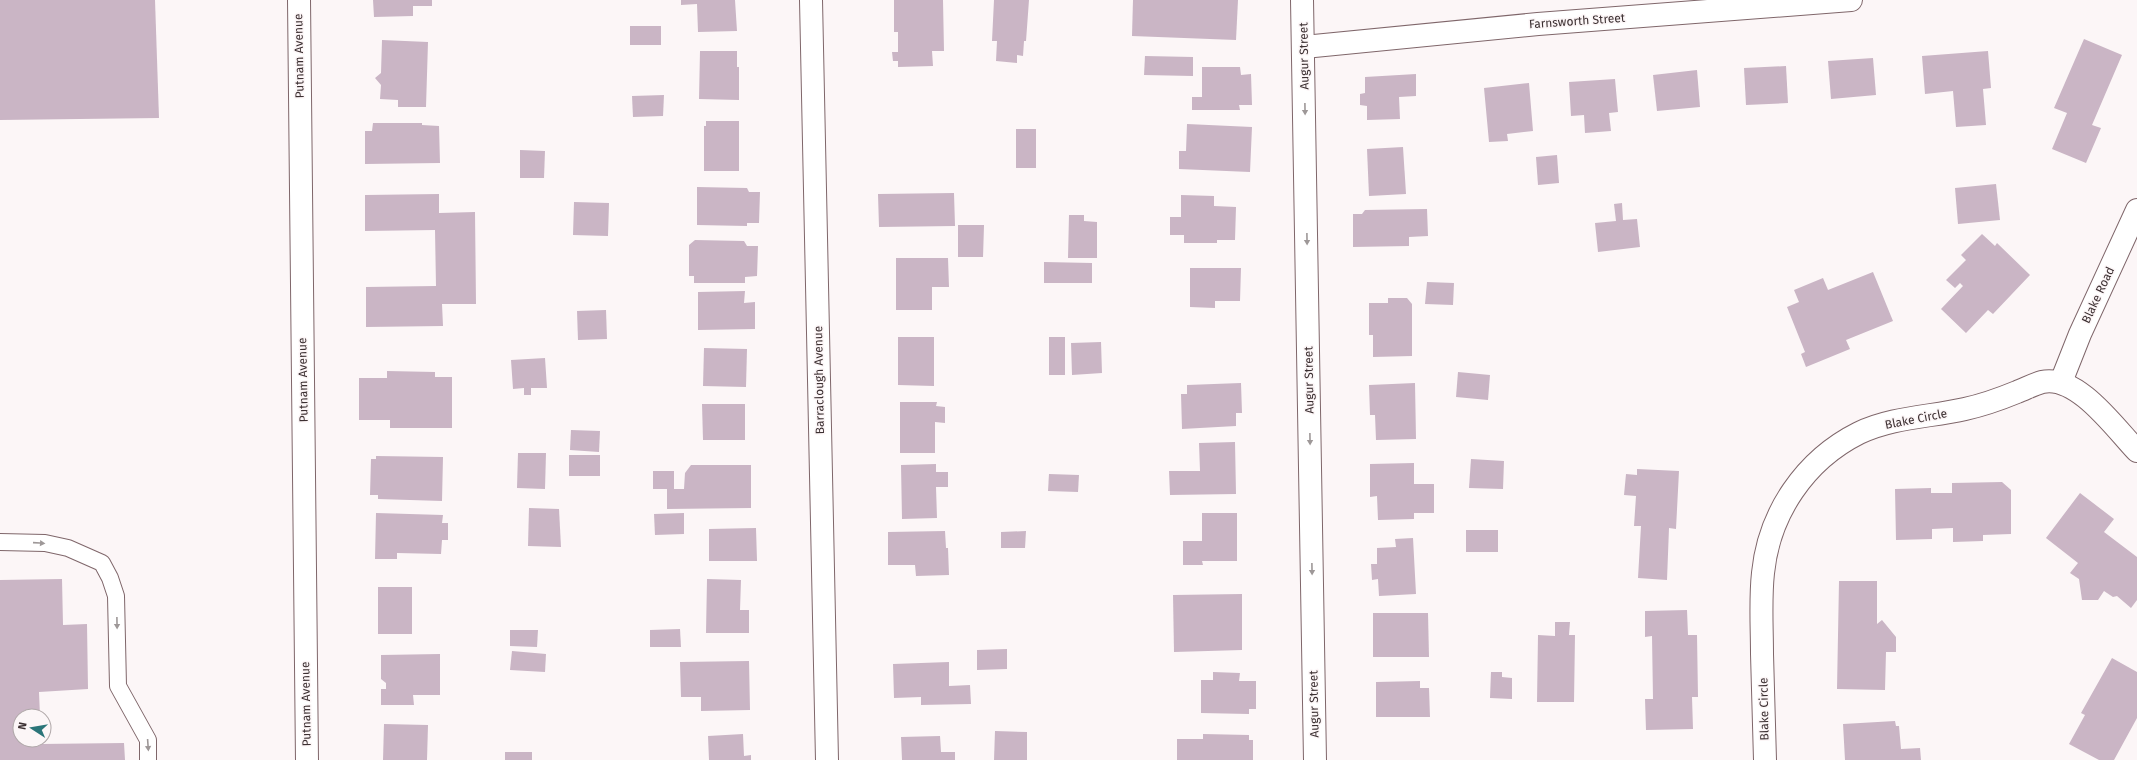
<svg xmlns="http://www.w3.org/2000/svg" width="2137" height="760" viewBox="0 0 2137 760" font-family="'Fira Sans',sans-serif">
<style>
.building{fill:#cab5c5}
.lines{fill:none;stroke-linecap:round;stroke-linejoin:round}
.lane-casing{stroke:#7f666a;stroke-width:18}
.street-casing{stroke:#7f666a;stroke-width:24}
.secondary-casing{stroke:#7f666a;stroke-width:24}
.lane{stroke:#fff;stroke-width:16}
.street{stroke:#fff;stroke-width:22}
.secondary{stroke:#fff;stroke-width:22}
.oneway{fill:#9e9898}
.labels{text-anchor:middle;stroke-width:3;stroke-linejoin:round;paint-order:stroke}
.street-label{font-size:12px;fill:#3c3032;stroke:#fcf6f7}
</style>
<rect width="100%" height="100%" fill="#fcf6f7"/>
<g class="building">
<polygon points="0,0 155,0 159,118 0,120"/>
<polygon points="373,0 432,0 432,6 413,6 413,16 374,17"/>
<polygon points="681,0 735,0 737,31 698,32 697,4 681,5"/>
<polygon points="894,0 943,0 944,51 932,51 933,66 898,67 898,61 893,61 892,52 898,52 898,32 894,32"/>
<polygon points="994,0 1029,0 1026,41 1024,41 1023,56 1017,55 1017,63 996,61 997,41 992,41"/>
<polygon points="1133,0 1238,0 1236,40 1132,36"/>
<rect x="630" y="26" width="31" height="19"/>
<polygon points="2084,39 2122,55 2092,125 2101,128 2086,163 2052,149 2067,113 2054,108"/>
<polygon points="382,40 428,42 426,107 398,107 398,100 380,99 381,85 375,78 381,73"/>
<polygon points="700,51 737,51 737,67 739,67 739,100 699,99"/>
<polygon points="1988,51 1991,88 1983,89 1986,125 1956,127 1953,91 1925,94 1922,56"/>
<polygon points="1145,56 1193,57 1193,76 1144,75"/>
<polygon points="1873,58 1876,95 1831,99 1828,61"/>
<polygon points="1786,66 1788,103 1746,105 1744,68"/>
<polygon points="1202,67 1240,67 1241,75 1251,74 1252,105 1239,105 1240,110 1192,110 1192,97 1202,97"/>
<polygon points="1697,70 1700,107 1657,111 1653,75"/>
<polygon points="1416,74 1416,96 1399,97 1400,119 1367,120 1367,106 1360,105 1360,94 1365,93 1365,77"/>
<polygon points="1615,79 1618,112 1609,113 1611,131 1585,133 1584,115 1571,116 1569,82"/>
<polygon points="1529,83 1533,131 1507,134 1508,141 1489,142 1484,88"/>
<polygon points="664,95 663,116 633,117 632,96"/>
<polygon points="706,121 739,121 739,171 704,171 704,126 706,126"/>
<polygon points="373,123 422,123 422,125 439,126 440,163 365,164 365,131 372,131"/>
<polygon points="1187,124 1252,127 1250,172 1179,169 1179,151 1186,151"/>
<rect x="1016" y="129" width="20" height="39"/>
<polygon points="1403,147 1406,194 1369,196 1367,149"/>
<polygon points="520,150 545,151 544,178 520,178"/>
<polygon points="1557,155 1559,183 1538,185 1536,157"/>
<polygon points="1996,184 2000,220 1958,224 1955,188"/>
<polygon points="697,187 747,188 749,192 760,192 759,223 747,223 747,226 697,225"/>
<polygon points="954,193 955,226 879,227 878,194"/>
<polygon points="439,194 439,213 475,212 476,304 442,304 443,326 366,327 366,287 436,286 435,230 365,231 365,195"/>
<polygon points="1181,195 1214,196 1214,206 1236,207 1235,240 1217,240 1217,243 1184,243 1184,235 1170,235 1170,217 1181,217"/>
<polygon points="574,202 609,203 608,236 573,235"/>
<polygon points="1622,203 1623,220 1637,219 1640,247 1598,252 1595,223 1616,221 1614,204"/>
<polygon points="1427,209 1428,236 1409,237 1409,246 1353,247 1353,214 1362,214 1365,210"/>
<polygon points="1069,215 1084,215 1084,221 1097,222 1097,258 1068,258"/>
<polygon points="958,225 984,225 983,257 958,257"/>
<polygon points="1982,234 1995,246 1997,243 2030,275 1993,314 1988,310 1966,333 1941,309 1963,286 1960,283 1955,288 1946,280 1966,260 1961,255"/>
<polygon points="695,240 744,241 747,246 758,246 757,276 745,277 745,283 694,283 694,276 689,276 689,245"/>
<polygon points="896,258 948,258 949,287 932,287 932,310 896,310"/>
<polygon points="1044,262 1092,263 1092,283 1044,283"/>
<polygon points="1190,268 1241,268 1240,301 1215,301 1215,308 1190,307"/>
<polygon points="1873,272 1893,321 1846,340 1850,349 1806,367 1801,354 1805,352 1787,307 1799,302 1794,290 1823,278 1828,290"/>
<polygon points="1427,282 1454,283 1453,305 1425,304"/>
<polygon points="745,291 744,303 755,302 755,329 698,330 698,292"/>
<polygon points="1388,298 1407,298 1412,304 1412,356 1373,357 1373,335 1369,335 1369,303 1388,303"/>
<polygon points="606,310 607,339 578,340 577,311"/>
<polygon points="898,337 934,337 934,386 898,385"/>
<rect x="1049" y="337" width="16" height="38"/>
<polygon points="1101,342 1102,373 1072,375 1071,343"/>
<polygon points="704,348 747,349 746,387 703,386"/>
<polygon points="545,358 547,388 531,388 531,395 524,395 524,388 513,389 511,360"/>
<polygon points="387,371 435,372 435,377 452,377 452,428 390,428 390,420 359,420 359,378 387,378"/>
<polygon points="1458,372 1490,375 1488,400 1456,397"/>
<polygon points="1241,383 1242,413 1236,413 1236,426 1182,429 1181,394 1187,394 1187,385"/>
<polygon points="1415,383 1416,439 1376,440 1375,415 1370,415 1369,385"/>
<polygon points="900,402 937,402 936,406 945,407 945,423 935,422 935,453 900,453"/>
<polygon points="702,404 745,404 745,440 703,440"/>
<polygon points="571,430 600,431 599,452 570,450"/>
<polygon points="1235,442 1236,494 1170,495 1169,471 1200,471 1199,443"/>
<polygon points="518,453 546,453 545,489 517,488"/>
<rect x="569" y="455" width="31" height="21"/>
<polygon points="376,456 443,457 442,501 378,499 378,495 370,495 371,459 376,459"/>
<polygon points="1471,459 1504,461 1503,489 1469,488"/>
<polygon points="1414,463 1414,484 1434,484 1434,513 1414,513 1414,519 1378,520 1377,496 1370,497 1370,464"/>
<polygon points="936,464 936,472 948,472 948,487 936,487 937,518 902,519 901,465"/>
<polygon points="691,465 751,465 751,508 667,509 667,489 653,489 653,471 674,471 674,489 684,489 685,473"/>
<polygon points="1637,469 1679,471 1676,529 1669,528 1667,580 1638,578 1641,526 1634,526 1636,496 1624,495 1626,474 1637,475"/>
<polygon points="1049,474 1079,475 1078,492 1048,491"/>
<polygon points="2002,482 2011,490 2011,534 1983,535 1983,541 1953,542 1953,528 1932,529 1932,539 1896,540 1895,489 1931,488 1931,493 1952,493 1952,483"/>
<polygon points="2080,493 2114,519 2104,532 2137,557 2137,600 2131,608 2117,596 2113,597 2104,591 2098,600 2082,600 2079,579 2070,573 2078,563 2046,538"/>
<polygon points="529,508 559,509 561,547 528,546"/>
<polygon points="376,513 443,515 442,523 448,523 448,540 442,540 441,554 397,553 397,559 375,559"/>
<polygon points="684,513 684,534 655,535 654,514"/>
<polygon points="1202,513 1237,513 1237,561 1202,561 1203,565 1183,565 1183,541 1202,541"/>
<polygon points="756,528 757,561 709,561 709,529"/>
<rect x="1466" y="530" width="32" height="22"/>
<polygon points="945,531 946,548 948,548 949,575 916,576 915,565 888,565 888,532"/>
<polygon points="1026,531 1025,548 1001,548 1001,532"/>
<polygon points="1413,538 1416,594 1379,596 1378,579 1372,580 1371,564 1377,564 1377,548 1396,547 1395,539"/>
<polygon points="62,579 63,625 87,624 88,689 39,692 40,716 20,716 20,740 40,740 40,744 124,743 125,760 0,760 0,580"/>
<polygon points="707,579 741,580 740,610 749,610 749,633 706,633"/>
<polygon points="1839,581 1877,581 1877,624 1882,620 1896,637 1896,652 1886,652 1885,690 1837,689"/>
<rect x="378" y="587" width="34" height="47"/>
<polygon points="1242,594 1242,650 1174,652 1173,595"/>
<polygon points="1687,610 1688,635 1697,635 1698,697 1692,697 1693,729 1646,730 1645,699 1653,699 1652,636 1645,637 1645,611"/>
<polygon points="1373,613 1428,613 1429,657 1373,657"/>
<polygon points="1555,622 1570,622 1569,635 1575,635 1574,702 1537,702 1538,635 1555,636"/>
<polygon points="680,629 681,647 650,647 650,630"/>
<polygon points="510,630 538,630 537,647 510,646"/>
<polygon points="1007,649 1007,669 977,670 977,650"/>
<polygon points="512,651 546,654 545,672 510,670"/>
<polygon points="440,654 440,695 413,695 414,705 381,705 381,689 386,689 386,683 381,679 381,655"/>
<polygon points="2112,658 2137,672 2137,718 2114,760 2099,760 2069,744 2085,715 2081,713"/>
<polygon points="749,661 750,710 701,711 701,697 681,697 680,662"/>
<polygon points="949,662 949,686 970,685 971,704 921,705 921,697 894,698 893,664"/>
<polygon points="1213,672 1240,673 1239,681 1256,681 1256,709 1249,709 1249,714 1201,713 1201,680 1213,680"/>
<polygon points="1491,672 1502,672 1502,677 1512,678 1512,699 1490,698"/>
<polygon points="1420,681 1420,688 1429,688 1430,717 1376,717 1376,682"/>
<polygon points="1895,721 1896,726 1899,726 1901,749 1920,748 1921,760 1845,760 1843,724"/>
<polygon points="384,724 428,725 427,760 383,760"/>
<polygon points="995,731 1027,732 1027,760 994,760"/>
<polygon points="743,734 744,756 751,755 751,760 709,760 708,736"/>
<polygon points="1203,734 1249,735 1249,740 1253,740 1253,760 1177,760 1177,739 1203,739"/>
<polygon points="940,736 941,752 955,752 955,760 902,760 901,737"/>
<rect x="505" y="752" width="27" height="8"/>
</g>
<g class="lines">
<g class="lane-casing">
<polyline id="lane" points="0,542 45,543 68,548 102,563 110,578 116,596 118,686 148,740 148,760"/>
</g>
<g class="street-casing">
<g id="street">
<polyline points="811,0 827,760"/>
<polyline points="1302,0 1315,760"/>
<polyline points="1304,47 1538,24 1851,0"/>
<polyline points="2061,382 2080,334 2137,210"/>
<path d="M1765,760C1764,725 1763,690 1762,654C1762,627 1760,600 1763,573C1769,513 1805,460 1859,433C1892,417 1930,417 1965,409C1983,405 2000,399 2017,392C2025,389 2034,384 2042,382C2077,374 2115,428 2137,451"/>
</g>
</g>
<g class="secondary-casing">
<polyline id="secondary" points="299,0 307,760"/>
</g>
<use href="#lane" class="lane"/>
<use href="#street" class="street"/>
<use href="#secondary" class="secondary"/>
</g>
<defs><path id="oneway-solid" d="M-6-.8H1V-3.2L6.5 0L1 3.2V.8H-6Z"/></defs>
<g class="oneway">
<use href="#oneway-solid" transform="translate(1305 109) rotate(89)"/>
<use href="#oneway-solid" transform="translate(1307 239) rotate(89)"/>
<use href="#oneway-solid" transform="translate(1310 439) rotate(89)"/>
<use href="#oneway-solid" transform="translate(39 543) rotate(4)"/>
<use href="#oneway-solid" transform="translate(1312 569) rotate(89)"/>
<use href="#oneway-solid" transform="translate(117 623) rotate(89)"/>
<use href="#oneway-solid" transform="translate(148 745) rotate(86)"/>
</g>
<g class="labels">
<g class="street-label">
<text transform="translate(1577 21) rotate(-4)" y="4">Farnsworth Street</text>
<text transform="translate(299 56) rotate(-91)" y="4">Putnam Avenue</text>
<text transform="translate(1304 56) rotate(-91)" y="4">Augur Street</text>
<text transform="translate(2098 295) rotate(-65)" y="4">Blake Road</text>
<text transform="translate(303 380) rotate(-91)" y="4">Putnam Avenue</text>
<text transform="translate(819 380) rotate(-91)" y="4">Barraclough Avenue</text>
<text transform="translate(1309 380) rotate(-91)" y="4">Augur Street</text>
<text transform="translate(1916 419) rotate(-11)" y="4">Blake Circle</text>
<text transform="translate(306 704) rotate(-91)" y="4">Putnam Avenue</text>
<text transform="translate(1314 704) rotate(-91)" y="4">Augur Street</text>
<text transform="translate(1764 709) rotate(-91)" y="4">Blake Circle</text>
</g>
</g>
<g transform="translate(32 728) rotate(282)"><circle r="19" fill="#fcf6f7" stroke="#afa7a8"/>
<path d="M0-3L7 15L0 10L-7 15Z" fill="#2b7579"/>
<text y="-6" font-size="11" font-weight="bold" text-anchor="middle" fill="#3c3032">N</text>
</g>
</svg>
